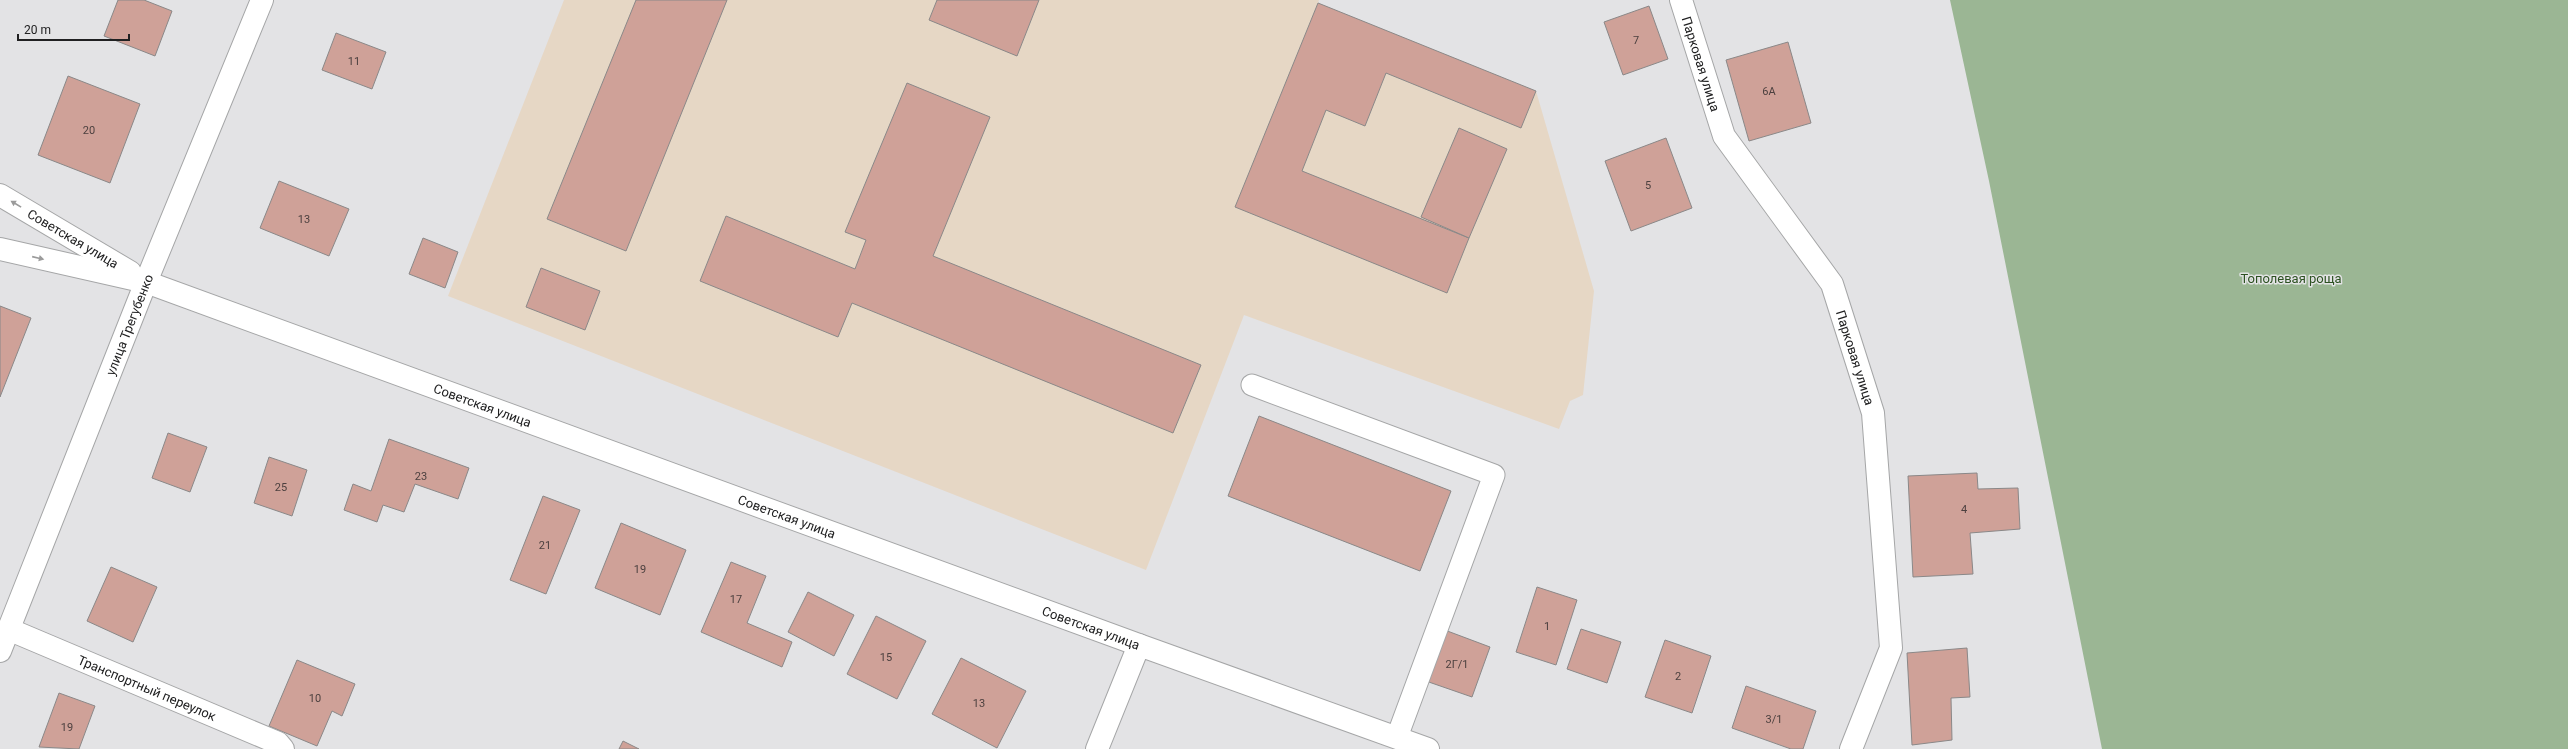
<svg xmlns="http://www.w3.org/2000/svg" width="2568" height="749" viewBox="0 0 2568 749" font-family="Roboto,sans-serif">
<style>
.medical{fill:#e6d7c5}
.forest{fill:#9bb694}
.building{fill:#cfa198;stroke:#8a8888}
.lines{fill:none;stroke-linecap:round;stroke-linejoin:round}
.lane-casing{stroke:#a5a6a7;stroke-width:23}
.street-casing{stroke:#a5a6a7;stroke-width:24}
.secondary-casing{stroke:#a5a6a7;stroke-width:24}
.lane{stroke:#fff;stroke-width:21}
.street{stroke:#fff;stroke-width:22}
.secondary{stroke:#fff;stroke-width:22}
.oneway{fill:#9b9b9b}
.labels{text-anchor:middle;stroke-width:3;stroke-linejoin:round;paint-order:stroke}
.number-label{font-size:11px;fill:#4c403f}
.street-label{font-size:13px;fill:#202021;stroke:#e3e3e5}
.park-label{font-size:13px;fill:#2c5121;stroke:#e3e3e5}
</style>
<rect width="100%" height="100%" fill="#e3e3e5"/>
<polygon class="medical" points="564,0 1319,0 1318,3 1536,91 1594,291 1583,395 1570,401 1559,429 1244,315 1146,570 448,296"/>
<polygon class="forest" points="1950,0 2568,0 2568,749 2102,749 1989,181"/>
<g class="building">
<polygon points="118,0 144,0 172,11 155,56 104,36"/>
<polygon points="636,0 727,0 626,251 547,219"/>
<polygon points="937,0 1039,0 1017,56 929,20"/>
<polygon points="1318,3 1536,91 1521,128 1386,73 1365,126 1326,110 1302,171 1469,238 1447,293 1235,207"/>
<polygon points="1649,6 1668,59 1623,75 1604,22"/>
<polygon points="336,33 386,52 372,89 322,70"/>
<polygon points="1788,42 1811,123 1749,141 1726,60"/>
<polygon points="68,76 140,104 110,183 38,155"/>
<polygon points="907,83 990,117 933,256 1201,365 1173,433 852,303 838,337 700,281 726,216 855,269 866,240 845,232"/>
<polygon points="1459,128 1507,149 1469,238 1421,217"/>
<polygon points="1666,138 1692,208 1631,231 1605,161"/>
<polygon points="279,181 349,209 329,256 260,228"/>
<polygon points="423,238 458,252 445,288 409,274"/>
<polygon points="541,268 600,291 585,330 526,307"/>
<polygon points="0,306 31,318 0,397"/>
<polygon points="1259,416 1451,491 1420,571 1228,496"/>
<polygon points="168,433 207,447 190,492 152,478"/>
<polygon points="389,439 469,468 458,499 415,484 404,512 383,505 377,522 344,510 353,484 371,491"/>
<polygon points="269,457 307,470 292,516 254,503"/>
<polygon points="1977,473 1978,489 2018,488 2020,529 1970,533 1973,574 1913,577 1908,476"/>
<polygon points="543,496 580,510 546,594 510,580"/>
<polygon points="621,523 686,550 660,615 595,588"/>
<polygon points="731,562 766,576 747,623 792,642 782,667 701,632"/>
<polygon points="111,567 157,587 133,642 87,621"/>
<polygon points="1537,587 1577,600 1556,665 1516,652"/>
<polygon points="808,592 854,615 834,656 788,632"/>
<polygon points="876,616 926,641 897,699 847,674"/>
<polygon points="1442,629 1490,647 1472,697 1423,680"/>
<polygon points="1581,629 1621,642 1607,683 1567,669"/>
<polygon points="1665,640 1711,656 1692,713 1645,697"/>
<polygon points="1967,648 1970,697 1951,698 1952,740 1912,745 1907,653"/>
<polygon points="961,658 1026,691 997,748 932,714"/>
<polygon points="297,660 355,684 342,716 332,711 317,746 269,726"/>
<polygon points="1746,686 1816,711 1803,749 1791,749 1732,728"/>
<polygon points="59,693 95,706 79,749 39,747"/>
<polygon points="623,741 639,749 619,749"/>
</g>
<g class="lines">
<g class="lane-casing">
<polyline id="lane" points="1252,385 1494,475 1397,737"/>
</g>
<g class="street-casing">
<g id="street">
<path id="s1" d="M1681,0L1724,136L1832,284L1873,413L1891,648L1851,749"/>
<path id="s2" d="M0,195L130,272"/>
<path id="s3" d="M0,249L146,282L1139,645"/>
<path id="s4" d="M8,629L278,743L283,749"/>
<path id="s5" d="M0,651L146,282L262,0"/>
</g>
</g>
<g class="secondary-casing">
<polyline id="secondary" points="1097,749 1139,645 1428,749"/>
</g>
<use href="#lane" class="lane"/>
<use href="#street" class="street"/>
<use href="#secondary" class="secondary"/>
</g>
<defs><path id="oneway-solid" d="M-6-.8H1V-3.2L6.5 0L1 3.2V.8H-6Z"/></defs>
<g class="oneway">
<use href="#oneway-solid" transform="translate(16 204) rotate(-149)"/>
<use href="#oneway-solid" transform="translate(38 258) rotate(13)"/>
</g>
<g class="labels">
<g class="number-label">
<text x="1636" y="44">7</text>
<text x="354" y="65">11</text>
<text x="1769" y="95">6А</text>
<text x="89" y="134">20</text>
<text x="1648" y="189">5</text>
<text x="304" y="223">13</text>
<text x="421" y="480">23</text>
<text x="281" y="491">25</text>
<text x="1964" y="513">4</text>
<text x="545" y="549">21</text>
<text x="640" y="573">19</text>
<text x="736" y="603">17</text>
<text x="1547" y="630">1</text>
<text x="886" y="661">15</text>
<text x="1457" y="668">2Г/1</text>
<text x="1678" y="680">2</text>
<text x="315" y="702">10</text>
<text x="979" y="707">13</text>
<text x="1774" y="723">3/1</text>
<text x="67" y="731">19</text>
</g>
<g class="street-label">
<text dy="5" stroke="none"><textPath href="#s1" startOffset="67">Парковая улица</textPath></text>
<text dy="5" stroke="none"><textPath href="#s2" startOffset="85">Советская улица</textPath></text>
<text dy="5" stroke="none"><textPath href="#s5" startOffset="351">улица Трегубенко</textPath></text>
<text dy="5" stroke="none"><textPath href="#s1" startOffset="403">Парковая улица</textPath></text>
<text dy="5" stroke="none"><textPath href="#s3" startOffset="508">Советская улица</textPath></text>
<text dy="5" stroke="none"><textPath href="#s3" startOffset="832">Советская улица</textPath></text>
<text dy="5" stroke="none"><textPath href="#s3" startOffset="1156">Советская улица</textPath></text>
<text dy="5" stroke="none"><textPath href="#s4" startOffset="151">Транспортный переулок</textPath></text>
</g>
<g class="park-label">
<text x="2291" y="283">Тополевая роща</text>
</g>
</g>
<path d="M18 34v6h111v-6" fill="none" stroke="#202021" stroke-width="2"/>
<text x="24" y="34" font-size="12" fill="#202021" stroke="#e3e3e5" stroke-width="3" paint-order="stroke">20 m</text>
</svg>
